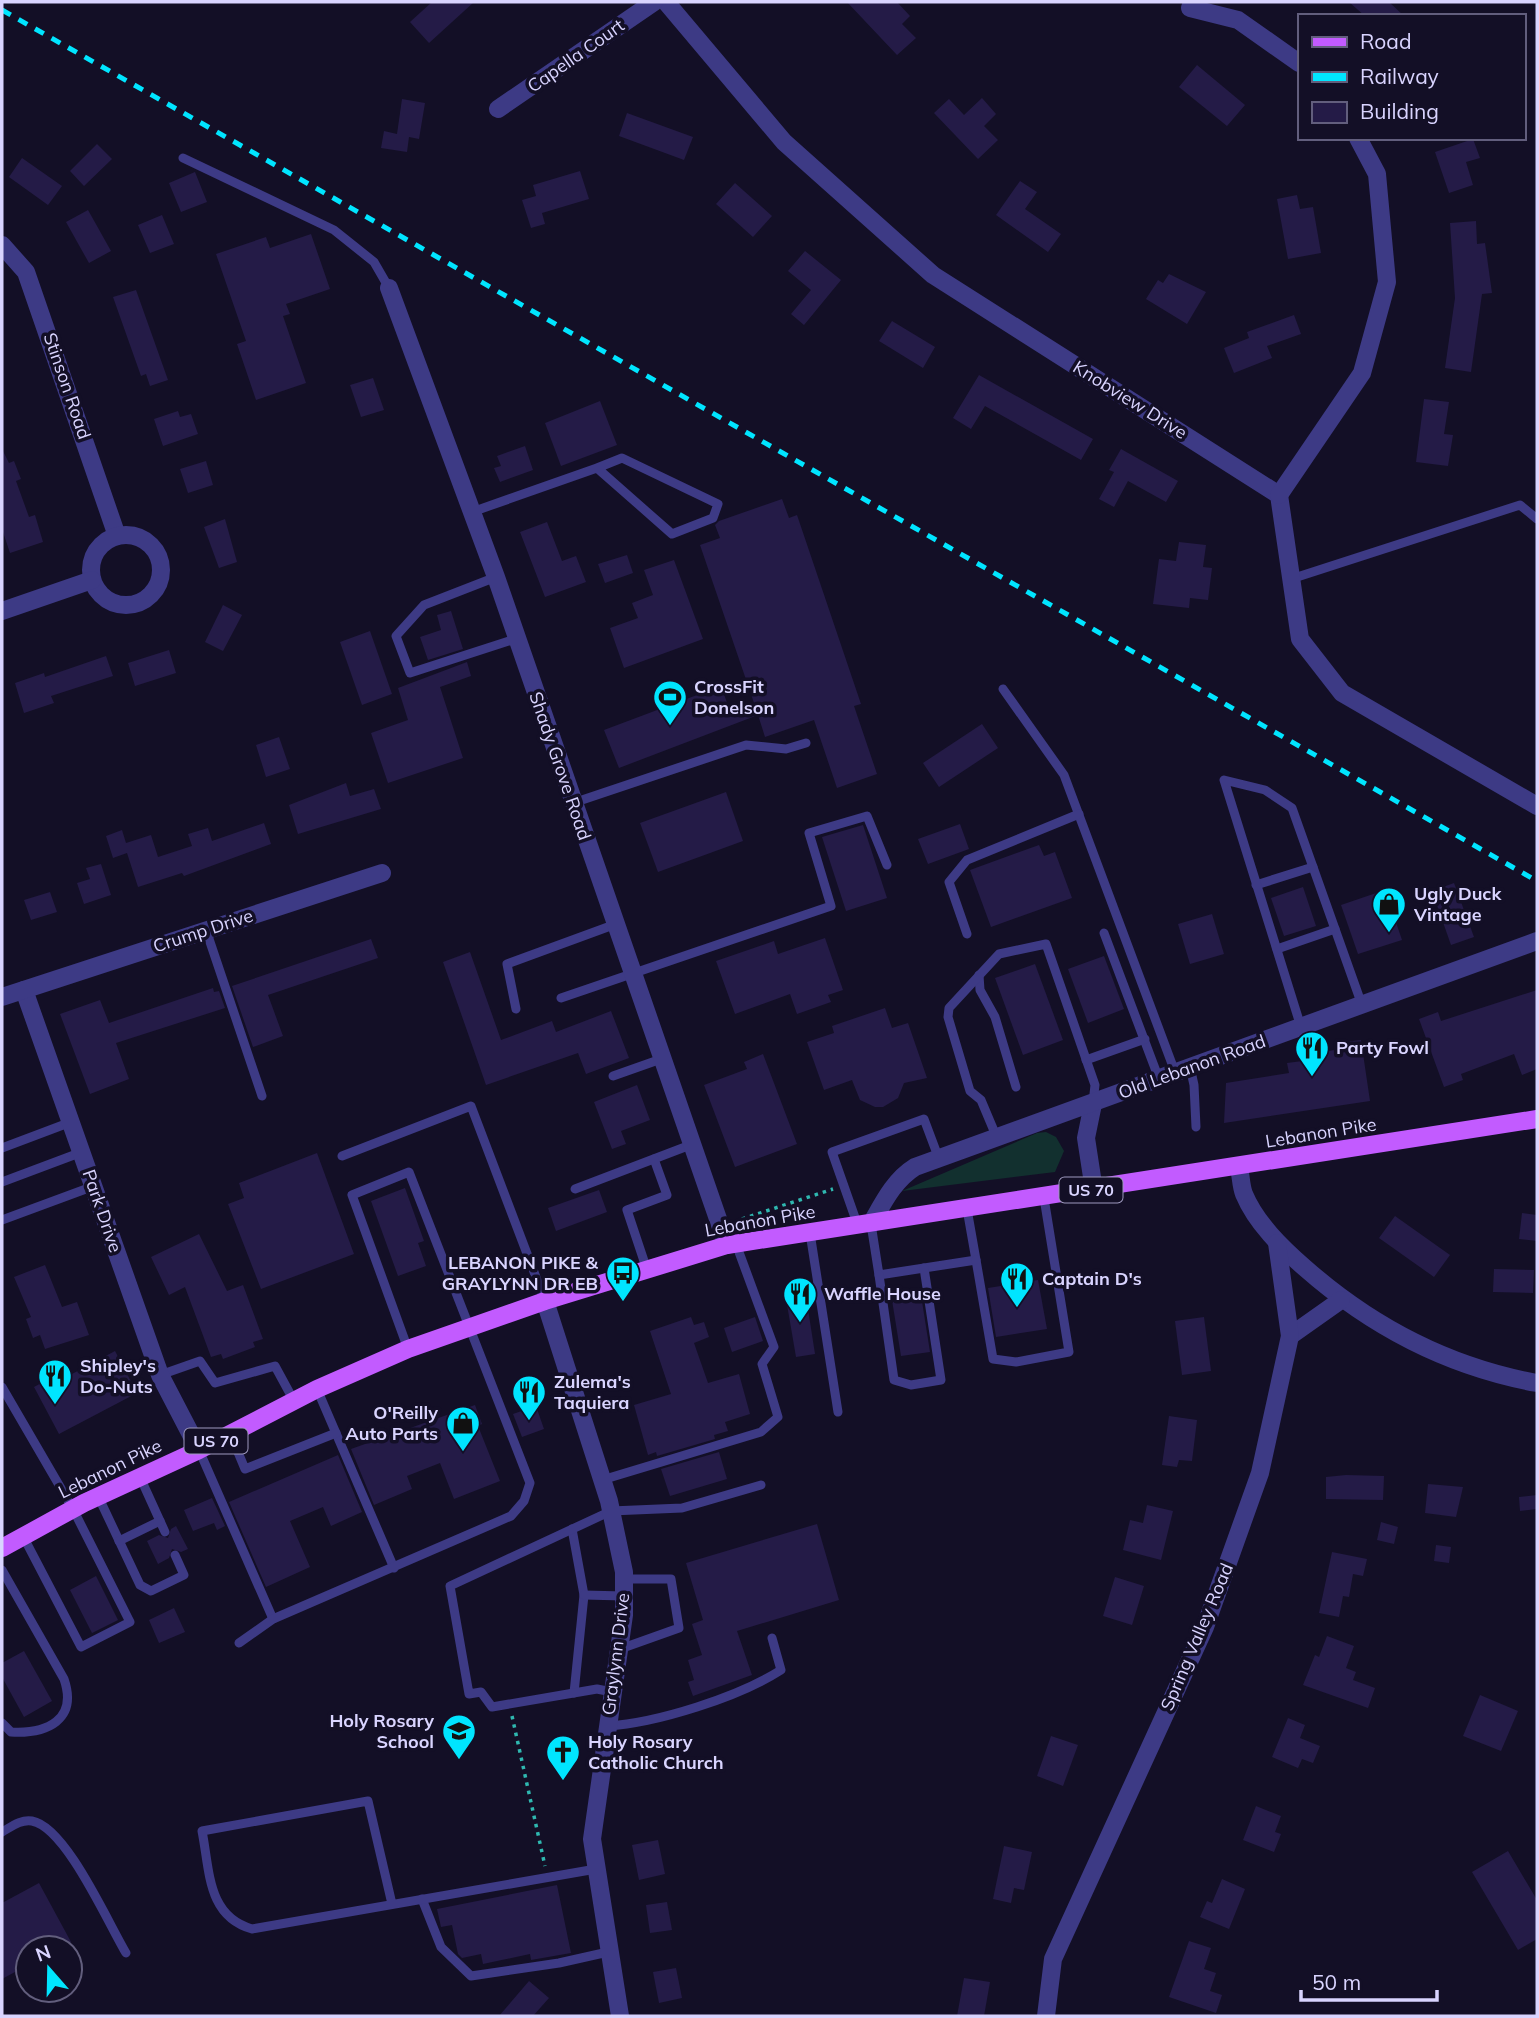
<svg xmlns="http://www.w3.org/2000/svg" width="1539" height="2018" viewBox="0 0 1539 2018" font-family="Mulish,sans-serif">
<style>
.green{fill:#12302f}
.building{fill:#241b47}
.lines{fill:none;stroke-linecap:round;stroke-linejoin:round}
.path{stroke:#2fb8b0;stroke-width:3.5;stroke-dasharray:3.5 5;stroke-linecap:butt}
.service{stroke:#3d3a85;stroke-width:9}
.minor{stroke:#3d3a85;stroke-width:18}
.primary{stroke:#c25bff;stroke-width:18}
.rail{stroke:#00e5ff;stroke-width:5;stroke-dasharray:10 9;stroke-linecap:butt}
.labels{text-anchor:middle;stroke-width:7;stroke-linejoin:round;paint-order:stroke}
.shield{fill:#130f26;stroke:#9e99be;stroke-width:2}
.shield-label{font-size:16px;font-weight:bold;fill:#d9d4ff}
.street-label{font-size:18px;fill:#d9d4ff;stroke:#130f26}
.poi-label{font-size:18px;font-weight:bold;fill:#d9d4ff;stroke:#130f26;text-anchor:start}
</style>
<rect width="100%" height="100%" fill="#130f26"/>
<polygon class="green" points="1046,1132 1056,1137 1064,1151 1055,1172 902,1191 1037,1133"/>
<g class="building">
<polygon points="432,2 474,2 429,43 410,22"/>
<polygon points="847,2 897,2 910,16 902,24 916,38 897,55"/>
<polygon points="1349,2 1389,2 1404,16 1365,16"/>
<polygon points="1197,65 1245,105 1227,126 1179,87"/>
<polygon points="982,98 996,114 984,126 998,140 978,159 934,113 949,99 964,115"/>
<polygon points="402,99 425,103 419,139 409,137 407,152 381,148 384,131 397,134"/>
<polygon points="627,113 693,137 684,160 619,136"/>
<polygon points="1473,139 1480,158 1466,162 1473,185 1449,193 1435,152"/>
<polygon points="97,144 112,159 84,186 70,171"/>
<polygon points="22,158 62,186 48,205 9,177"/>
<polygon points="580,171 589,199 542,213 545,224 531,228 522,200 536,196 533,185"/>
<polygon points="195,172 207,202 181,212 169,183"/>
<polygon points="1020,181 1037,192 1025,209 1061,234 1048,252 996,215"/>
<polygon points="735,183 772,216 753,237 716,204"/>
<polygon points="1297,195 1300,209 1313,207 1321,253 1288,259 1277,199"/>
<polygon points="88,210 111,251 89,263 66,222"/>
<polygon points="162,215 174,244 150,253 138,225"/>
<polygon points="1476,221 1477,244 1485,243 1492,293 1482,294 1471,372 1445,368 1455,298 1450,223"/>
<polygon points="311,234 330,289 286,304 290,314 283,316 306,383 256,400 237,344 246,341 216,254 266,237 270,248"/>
<polygon points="805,251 841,280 804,325 791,314 811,290 788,271"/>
<polygon points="1169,274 1206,292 1187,324 1146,299 1158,280 1163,283"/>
<polygon points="136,290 168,380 150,386 146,374 141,376 113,297"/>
<polygon points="1294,315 1301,334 1267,346 1272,358 1234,373 1224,348 1249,338 1247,332"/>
<polygon points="892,321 935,347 923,368 879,341"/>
<polygon points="979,375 1093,439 1081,460 985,406 971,429 953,418"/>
<polygon points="373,378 384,410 361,417 350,385"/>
<polygon points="1424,399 1449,402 1444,434 1453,435 1448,466 1416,462"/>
<polygon points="600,401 617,445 561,466 545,423"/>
<polygon points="178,411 180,417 191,414 198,434 163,446 154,419"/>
<polygon points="525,446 533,470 500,482 494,468 501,466 497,456"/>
<polygon points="2,449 9,463 14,461 21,479 16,481 29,517 35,515 43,542 10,553 2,529"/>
<polygon points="1121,449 1178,481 1166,502 1128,481 1114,507 1099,499 1114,472 1109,470"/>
<polygon points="206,461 213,485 188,493 180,469"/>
<polygon points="782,499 789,518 797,515 861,704 854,706 877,774 837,788 814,720 765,737 758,715 619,768 604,730 721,686 730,711 754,703 700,545 720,538 715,525 719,521"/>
<polygon points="225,519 237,562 219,568 204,527"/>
<polygon points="547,522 562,561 576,556 586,582 545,597 520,532"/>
<polygon points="1179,542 1206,545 1203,567 1212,568 1208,600 1190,598 1189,608 1153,604 1159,559 1176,561"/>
<polygon points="627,555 633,573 605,583 598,564"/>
<polygon points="674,560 703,639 624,668 610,628 638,618 632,603 653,595 644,570"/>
<polygon points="223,605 242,615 223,651 205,642"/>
<polygon points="451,611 463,649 428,660 420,637 441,630 437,615"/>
<polygon points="370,631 392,694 362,705 340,642"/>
<polygon points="169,650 176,673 135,686 128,663"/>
<polygon points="106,656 113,676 51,696 54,703 24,713 15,683 44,673 45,677"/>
<polygon points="467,662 471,676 440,687 463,758 388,783 371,733 408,720 398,688"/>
<polygon points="982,724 998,748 939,787 923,763"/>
<polygon points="279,737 290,769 266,777 256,745"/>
<polygon points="346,783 350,796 374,789 381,809 298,834 289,805"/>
<polygon points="726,792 743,841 658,872 640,823"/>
<polygon points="264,823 271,844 184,876 182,873 138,887 127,853 113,858 106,836 122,830 126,843 151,835 158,857 192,846 188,834 208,828 212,841"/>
<polygon points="960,824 969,849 928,864 918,839"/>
<polygon points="863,825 887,898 846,911 822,837"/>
<polygon points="1039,845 1044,856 1055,852 1072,898 991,927 970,870"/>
<polygon points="101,864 111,895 84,904 77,883 90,879 86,868"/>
<polygon points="1454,883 1474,937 1451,945 1432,891"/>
<polygon points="1303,887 1316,926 1284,936 1271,898"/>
<polygon points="1385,890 1402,940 1358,954 1341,905"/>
<polygon points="50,892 57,912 31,920 24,900"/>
<polygon points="1212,914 1224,954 1190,964 1178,924"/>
<polygon points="825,938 843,990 828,995 831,1002 797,1014 790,994 735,1014 716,961 774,941 778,954"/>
<polygon points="371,939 378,958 268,995 283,1036 253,1047 232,986"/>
<polygon points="470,952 501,1040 552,1021 556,1032 611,1011 629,1058 586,1074 578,1053 486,1085 443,962"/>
<polygon points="1104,956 1124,1009 1088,1023 1068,969"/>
<polygon points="1035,964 1063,1040 1023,1055 995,978"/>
<polygon points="213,988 214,992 219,991 225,1008 116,1043 129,1079 90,1094 60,1014 100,1000 109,1023"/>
<polygon points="1537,990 1537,1069 1522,1075 1514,1054 1461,1074 1463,1080 1444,1087 1419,1019 1438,1012 1441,1021"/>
<polygon points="885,1008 892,1028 908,1023 927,1078 904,1083 898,1098 883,1107 875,1107 860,1100 852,1080 824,1090 807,1042 834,1033 832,1026"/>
<polygon points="1361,1040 1370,1101 1224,1123 1226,1083 1289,1073 1287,1063 1318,1059 1317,1053 1346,1048 1345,1042"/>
<polygon points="763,1054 797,1144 735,1167 704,1085 747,1069 744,1062"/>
<polygon points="637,1085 650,1120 621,1131 626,1144 612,1149 594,1102"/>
<polygon points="317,1153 354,1254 261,1289 228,1204 244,1198 239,1183"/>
<polygon points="405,1188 424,1241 418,1243 426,1266 398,1276 371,1201"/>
<polygon points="599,1190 607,1212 556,1231 548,1208"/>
<polygon points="1522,1213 1537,1215 1537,1241 1519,1239"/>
<polygon points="1395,1216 1450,1255 1434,1277 1379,1238"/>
<polygon points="199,1234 227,1291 243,1285 263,1339 253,1342 255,1347 223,1359 221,1354 211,1357 185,1287 169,1295 151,1257"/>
<polygon points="45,1265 62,1307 77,1302 89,1335 45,1349 40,1335 33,1338 26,1319 31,1317 14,1277"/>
<polygon points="1494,1269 1534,1270 1533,1293 1493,1292"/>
<polygon points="1038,1280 1047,1329 996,1337 988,1288"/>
<polygon points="805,1290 815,1354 796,1357 785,1293"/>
<polygon points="921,1295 930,1352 901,1356 892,1300"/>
<polygon points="691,1317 694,1325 704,1322 709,1337 694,1343 708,1383 739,1374 750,1414 725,1422 728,1431 714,1435 715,1439 657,1456 656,1452 648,1455 634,1405 671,1394 650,1331"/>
<polygon points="755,1317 763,1341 732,1352 724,1328"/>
<polygon points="1204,1317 1211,1371 1182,1375 1175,1321"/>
<polygon points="115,1351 137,1393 59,1434 34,1387 69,1368 72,1374"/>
<polygon points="475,1405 482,1424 478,1426 500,1481 454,1499 440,1463 407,1476 412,1489 374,1505 351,1449"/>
<polygon points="536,1406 544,1429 522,1437 513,1414"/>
<polygon points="1169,1416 1197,1420 1192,1461 1179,1460 1177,1467 1162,1465"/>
<polygon points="719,1452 727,1479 670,1496 661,1469"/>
<polygon points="338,1455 362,1512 331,1526 323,1507 290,1521 310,1567 266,1587 229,1502"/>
<polygon points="1346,1475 1384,1476 1383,1500 1326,1499 1326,1477"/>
<polygon points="1428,1484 1463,1487 1456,1517 1425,1513"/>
<polygon points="1537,1495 1537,1509 1520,1511 1519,1497"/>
<polygon points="212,1498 225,1526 217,1530 214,1523 193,1531 184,1510"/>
<polygon points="1147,1505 1173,1511 1161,1560 1123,1550 1130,1520 1143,1523"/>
<polygon points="1381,1522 1398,1527 1394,1544 1377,1540"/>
<polygon points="817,1524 839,1600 737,1631 752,1675 693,1696 688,1682 694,1680 688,1660 702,1655 692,1624 703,1620 686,1563"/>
<polygon points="176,1526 188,1549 181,1552 172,1549 169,1558 158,1564 147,1541 159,1535 168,1538 171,1529"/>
<polygon points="1436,1545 1451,1547 1449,1563 1434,1561"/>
<polygon points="1332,1552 1367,1559 1363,1576 1353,1574 1349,1597 1343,1596 1339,1617 1319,1613"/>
<polygon points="96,1576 118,1620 92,1633 70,1590"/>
<polygon points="1115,1577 1144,1586 1132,1625 1103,1616"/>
<polygon points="174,1608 185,1632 159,1643 149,1620"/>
<polygon points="1327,1636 1354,1646 1346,1668 1356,1672 1353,1680 1375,1688 1368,1708 1303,1685 1315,1655 1319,1657"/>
<polygon points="24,1651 52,1701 24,1717 2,1677 2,1663"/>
<polygon points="1480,1695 1518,1711 1501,1751 1463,1736"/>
<polygon points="1288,1718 1305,1725 1300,1738 1320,1746 1313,1763 1302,1759 1298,1768 1272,1757"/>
<polygon points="1051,1736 1078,1745 1063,1786 1037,1776"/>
<polygon points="1256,1806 1281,1816 1275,1832 1281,1834 1274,1852 1243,1840"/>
<polygon points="658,1840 665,1874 639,1880 632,1845"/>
<polygon points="1004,1846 1032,1852 1024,1890 1014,1888 1011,1903 993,1899"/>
<polygon points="1508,1851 1537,1900 1537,1939 1518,1950 1472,1872"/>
<polygon points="1222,1879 1245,1889 1229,1929 1200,1917 1207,1901 1212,1903"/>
<polygon points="39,1883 71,1942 60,1948 28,1948 28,1965 2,1979 2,1903"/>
<polygon points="557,1885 571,1953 531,1960 530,1954 483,1964 481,1954 462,1958 458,1954 452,1925 441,1927 437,1909"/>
<polygon points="667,1902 672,1930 650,1933 646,1905"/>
<polygon points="1189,1941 1211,1948 1204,1969 1216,1973 1210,1991 1222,1995 1216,2013 1169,1997"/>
<polygon points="676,1968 682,1998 659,2003 653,1972"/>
<polygon points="964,1978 990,1982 984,2016 957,2016"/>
<polygon points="529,1981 549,1998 533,2016 499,2016"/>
</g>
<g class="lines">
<g class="path">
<polyline points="742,1219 833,1189"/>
<polyline points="512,1716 545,1866"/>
</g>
<g class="service">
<polyline points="183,158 334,230 374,262 389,288"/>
<polyline points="472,512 597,468 672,534 713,518 718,504 622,458 597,468"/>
<polyline points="496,577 424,605 396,636 410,673 515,639"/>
<polyline points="1291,579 1520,505 1537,519"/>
<polyline points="1003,689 1064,775 1175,1072"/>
<polyline points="573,803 746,745 786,749 806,743"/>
<polyline points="1256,885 1313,867"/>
<polyline points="206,930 262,1096"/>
<polyline points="1104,933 1159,1079"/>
<polyline points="967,934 949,882 967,860 1079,814"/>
<polyline points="1277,949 1335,929"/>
<polyline points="979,975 980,990 995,1017 1016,1087"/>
<polyline points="561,998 831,906 809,833 867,816 887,865"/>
<polyline points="516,1009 507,964 616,924"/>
<polyline points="1301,1027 1224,780 1265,790 1292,808 1362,1005"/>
<polyline points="1086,1060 1145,1039"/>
<polyline points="1190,1067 1194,1085 1196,1127"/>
<polyline points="613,1076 664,1058"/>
<polyline points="997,1138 981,1100 970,1091 948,1017 949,1008 999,954 1046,944 1095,1085 1093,1103"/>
<polyline points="2,1148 71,1122"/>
<polyline points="342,1156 471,1106 545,1301"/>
<polyline points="2,1182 82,1152"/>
<polyline points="575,1189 693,1144"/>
<polyline points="2,1220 94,1186"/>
<polyline points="871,1224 879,1275 976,1260 967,1209"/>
<polyline points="858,1226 832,1152 924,1119 939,1159"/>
<polyline points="810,1233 838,1412"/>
<polyline points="976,1260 993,1359 1016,1362 1069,1352 1044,1198"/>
<polyline points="647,1270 627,1210 667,1195 654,1159"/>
<polyline points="879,1275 894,1380 911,1385 941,1380 924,1268"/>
<polyline points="160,1375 200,1361 215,1383 275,1366 294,1401"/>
<polyline points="2,1387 73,1509 130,1622 81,1647 23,1536"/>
<polyline points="317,1389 394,1568"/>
<polyline points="230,1433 245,1469 336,1433"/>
<polyline points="199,1450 273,1619"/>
<polyline points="140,1477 165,1532"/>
<polyline points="602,1480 761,1432 778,1417 762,1364 774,1347 736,1244"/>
<polyline points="98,1496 140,1585 151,1591 184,1575 175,1555"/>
<polyline points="572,1529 584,1595 574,1693"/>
<polyline points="119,1541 160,1521"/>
<path d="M2,1570L64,1679C78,1720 47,1734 11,1732L2,1723"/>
<polyline points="584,1595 624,1596"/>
<polyline points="239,1643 273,1619 511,1516 524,1501 530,1483 409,1172 352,1195 408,1349"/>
<polyline points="620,1649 679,1628 671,1579 624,1579"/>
<polyline points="612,1692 597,1689 492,1707 481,1692 469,1694 450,1586 611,1511 682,1508 761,1485"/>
<path d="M607,1726C657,1723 739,1697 781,1670L772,1638"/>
<path d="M2,1832C11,1827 21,1819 32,1821C66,1827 108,1923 126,1953"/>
<polyline points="422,1899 441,1947 471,1976 559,1963 608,1952"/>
<path d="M392,1904L368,1801L202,1831C210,1871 207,1916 252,1929L596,1869"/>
</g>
<g class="minor">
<polyline points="666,2 784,142 933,275 1279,495 1300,639 1342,693 1537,806"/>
<polyline points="1190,8 1238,20 1299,63"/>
<polyline points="498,109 654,2"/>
<polyline points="2,245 26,272 117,536"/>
<polyline points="389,288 496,577 727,1245"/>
<polyline points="1279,495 1362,373 1387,282 1377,174 1358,138"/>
<circle cx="126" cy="570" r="35"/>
<polyline points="2,611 92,580"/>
<polyline points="24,990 160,1375 199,1450"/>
<polyline points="2,997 382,873"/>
<polyline points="1093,1104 1086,1138 1094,1190"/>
<path d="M1239,1168C1241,1176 1241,1187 1244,1194C1256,1223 1282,1248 1305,1268C1372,1327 1449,1367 1537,1383"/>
<path d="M871,1224C883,1203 894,1180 915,1167L1537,941"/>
<polyline points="545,1301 609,1501 624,1572 624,1615 592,1839 620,2016"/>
<polyline points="1290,1336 1341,1300"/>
<polyline points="1046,2016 1053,1959 1205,1627 1260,1473 1290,1336 1277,1243"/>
</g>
<polyline class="primary" points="2,1548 84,1503 199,1450 317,1389 408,1349 545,1301 727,1245 1537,1119"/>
<polyline class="rail" points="2,10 1537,881"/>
</g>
<defs>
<g id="stadium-pin" transform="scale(1.75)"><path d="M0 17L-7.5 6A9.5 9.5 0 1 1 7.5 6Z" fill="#00e5ff" stroke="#130f26"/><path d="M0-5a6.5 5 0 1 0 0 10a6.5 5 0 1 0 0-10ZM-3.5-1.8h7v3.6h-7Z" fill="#111"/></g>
<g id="shop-pin" transform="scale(1.75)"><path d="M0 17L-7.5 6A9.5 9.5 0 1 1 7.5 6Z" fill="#00e5ff" stroke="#130f26"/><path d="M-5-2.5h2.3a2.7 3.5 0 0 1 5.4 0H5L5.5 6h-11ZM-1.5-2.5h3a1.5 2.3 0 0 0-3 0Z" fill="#111"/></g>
<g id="restaurant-pin" transform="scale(1.75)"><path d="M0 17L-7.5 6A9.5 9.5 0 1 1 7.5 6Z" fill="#00e5ff" stroke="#130f26"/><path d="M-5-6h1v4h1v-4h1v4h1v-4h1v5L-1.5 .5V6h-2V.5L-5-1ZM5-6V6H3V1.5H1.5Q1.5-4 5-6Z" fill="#111"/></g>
<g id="bus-pin" transform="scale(1.75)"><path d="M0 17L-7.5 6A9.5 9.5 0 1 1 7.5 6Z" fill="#00e5ff" stroke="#130f26"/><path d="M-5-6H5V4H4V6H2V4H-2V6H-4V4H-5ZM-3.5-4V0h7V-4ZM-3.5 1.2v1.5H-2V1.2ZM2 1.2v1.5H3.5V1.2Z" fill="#111"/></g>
<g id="school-pin" transform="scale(1.75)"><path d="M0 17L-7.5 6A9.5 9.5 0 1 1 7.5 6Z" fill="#00e5ff" stroke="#130f26"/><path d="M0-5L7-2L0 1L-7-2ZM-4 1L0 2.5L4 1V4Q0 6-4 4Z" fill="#111"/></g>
<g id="church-pin" transform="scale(1.75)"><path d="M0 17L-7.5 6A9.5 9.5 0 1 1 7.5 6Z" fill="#00e5ff" stroke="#130f26"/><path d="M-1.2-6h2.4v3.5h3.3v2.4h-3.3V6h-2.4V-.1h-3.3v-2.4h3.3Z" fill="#111"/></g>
</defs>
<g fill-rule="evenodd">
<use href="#stadium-pin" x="670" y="697"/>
<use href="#shop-pin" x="1389" y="904"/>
<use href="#restaurant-pin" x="1312" y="1048"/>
<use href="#bus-pin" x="623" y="1273"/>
<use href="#restaurant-pin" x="1017" y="1279"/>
<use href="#restaurant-pin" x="800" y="1294"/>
<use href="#restaurant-pin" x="55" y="1376"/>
<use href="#restaurant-pin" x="529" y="1392"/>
<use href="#shop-pin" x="463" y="1423"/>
<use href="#school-pin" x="459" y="1731"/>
<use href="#church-pin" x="563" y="1752"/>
</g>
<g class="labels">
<g class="shield">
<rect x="1059.5" y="1177.5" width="63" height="25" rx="5"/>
<rect x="184.5" y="1428.5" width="63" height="25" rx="5"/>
</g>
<g class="shield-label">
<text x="1091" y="1196">US 70</text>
<text x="216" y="1447">US 70</text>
</g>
<g class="street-label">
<text transform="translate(576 56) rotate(-35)" y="6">Capella Court</text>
<text transform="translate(67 386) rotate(71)" y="6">Stinson Road</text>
<text transform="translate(1130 400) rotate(32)" y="6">Knobview Drive</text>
<text transform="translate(560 766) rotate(71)" y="6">Shady Grove Road</text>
<text transform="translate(203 931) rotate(-18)" y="6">Crump Drive</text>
<text transform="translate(1192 1067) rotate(-20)" y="6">Old Lebanon Road</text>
<text transform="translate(1321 1133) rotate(-9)" y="6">Lebanon Pike</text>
<text transform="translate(102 1211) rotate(71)" y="6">Park Drive</text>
<text transform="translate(760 1221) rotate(-10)" y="6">Lebanon Pike</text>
<text transform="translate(110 1469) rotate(-26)" y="6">Lebanon Pike</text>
<text transform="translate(1197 1637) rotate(-67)" y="6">Spring Valley Road</text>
<text transform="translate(616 1654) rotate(-83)" y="6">Graylynn Drive</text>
</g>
<g class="poi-label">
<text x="694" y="693">CrossFit<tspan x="694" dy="21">Donelson</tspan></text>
<text x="1414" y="900">Ugly Duck<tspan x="1414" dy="21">Vintage</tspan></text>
<text x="1336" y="1054">Party Fowl</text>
<text x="598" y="1269" text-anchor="end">LEBANON PIKE &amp;<tspan x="598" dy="21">GRAYLYNN DR EB</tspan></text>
<text x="1042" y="1285">Captain D's</text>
<text x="824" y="1300">Waffle House</text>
<text x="80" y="1372">Shipley's<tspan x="80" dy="21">Do-Nuts</tspan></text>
<text x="554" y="1388">Zulema's<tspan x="554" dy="21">Taquiera</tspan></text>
<text x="438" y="1419" text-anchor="end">O'Reilly<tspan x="438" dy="21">Auto Parts</tspan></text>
<text x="434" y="1727" text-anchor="end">Holy Rosary<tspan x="434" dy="21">School</tspan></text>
<text x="588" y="1748">Holy Rosary<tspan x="588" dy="21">Catholic Church</tspan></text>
</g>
</g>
<rect width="1539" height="2018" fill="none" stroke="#d9d4ff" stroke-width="7"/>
<rect x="1298" y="14" width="228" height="126" fill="#130f26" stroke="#625e7d" stroke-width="2"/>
<rect x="1312" y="37" width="35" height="10" fill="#c25bff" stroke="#625e7d" stroke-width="2"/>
<text x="1360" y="49" font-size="21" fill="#d9d4ff">Road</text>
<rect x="1312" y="72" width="35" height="10" fill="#00e5ff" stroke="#625e7d" stroke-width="2"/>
<text x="1360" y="84" font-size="21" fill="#d9d4ff">Railway</text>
<rect x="1312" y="102" width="35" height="21" fill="#241b47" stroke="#625e7d" stroke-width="2"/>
<text x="1360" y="119" font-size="21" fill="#d9d4ff">Building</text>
<g transform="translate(49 1969) rotate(340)"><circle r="33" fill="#130f26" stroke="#625e7d" stroke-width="2"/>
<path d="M0-5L12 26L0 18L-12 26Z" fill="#00e5ff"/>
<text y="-10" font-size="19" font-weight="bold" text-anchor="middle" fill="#d9d4ff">N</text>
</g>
<path d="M1301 1990v10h136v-10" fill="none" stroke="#d9d4ff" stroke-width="3.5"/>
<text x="1312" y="1990" font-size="21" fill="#d9d4ff" stroke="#130f26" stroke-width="5" paint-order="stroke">50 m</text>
</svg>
